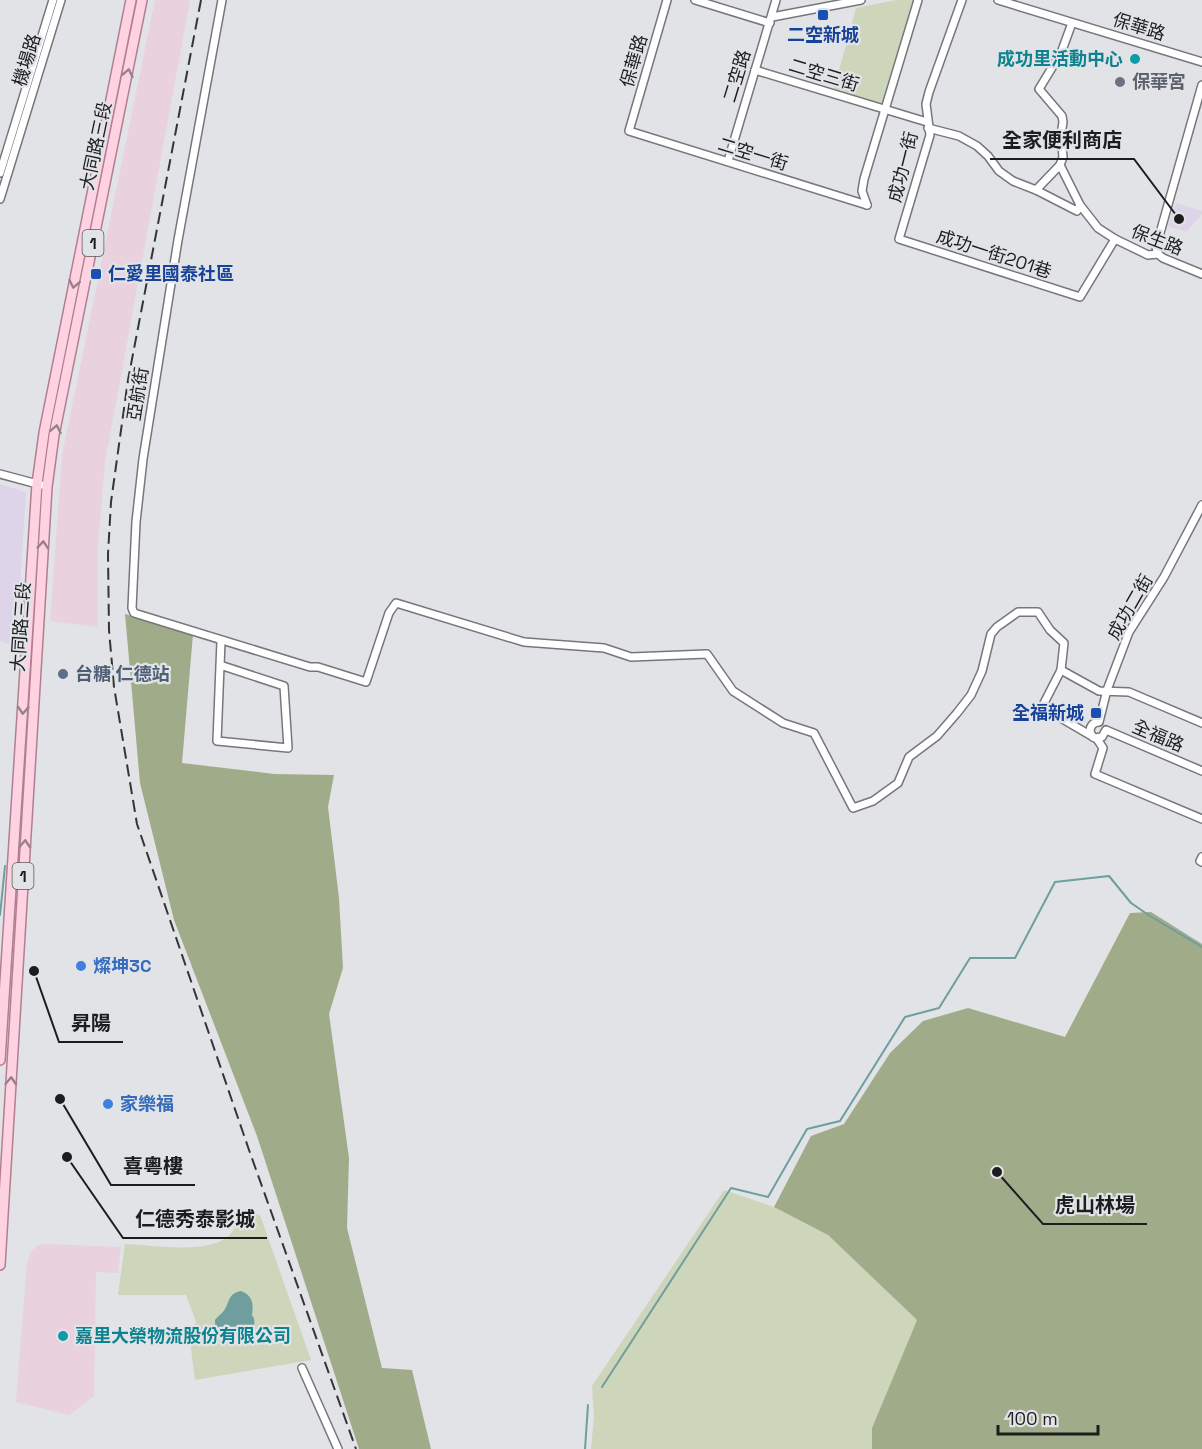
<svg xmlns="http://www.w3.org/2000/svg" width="1202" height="1449" viewBox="0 0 1202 1449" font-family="'Space Grotesk','Noto Sans TC',sans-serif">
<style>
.commercial{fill:#ddd4e9}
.industrial{fill:#e9d1dd}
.green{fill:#cdd6ba}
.forest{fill:#a0ac89}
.water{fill:#6f9e9e}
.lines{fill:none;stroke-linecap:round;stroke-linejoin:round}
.stream{stroke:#6f9e9e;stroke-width:2}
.minor-casing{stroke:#75777a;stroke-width:10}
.major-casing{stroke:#b07f91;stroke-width:12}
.minor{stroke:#fff;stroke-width:7}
.major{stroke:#ffd2e2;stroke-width:9}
.rail{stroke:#343537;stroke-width:2;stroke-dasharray:12 6;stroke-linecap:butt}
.oneway{stroke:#99818a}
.transit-dot{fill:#1a4fb4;stroke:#e1e3e6;stroke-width:2}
.culture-dot{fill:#0f9aa8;stroke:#e1e3e6;stroke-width:2}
.worship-dot{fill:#6b7280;stroke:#e1e3e6;stroke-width:2}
.service-dot{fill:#5c6f8a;stroke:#e1e3e6;stroke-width:2}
.shop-dot{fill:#3f7fe0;stroke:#e1e3e6;stroke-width:2}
.labels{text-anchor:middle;stroke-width:4.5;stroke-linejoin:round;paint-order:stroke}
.shield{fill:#e1e3e6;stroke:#57585a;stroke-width:1.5}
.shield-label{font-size:16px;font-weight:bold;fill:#1c1d1e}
.street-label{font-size:18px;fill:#1c1d1e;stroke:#e1e3e6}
.transit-label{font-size:18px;font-weight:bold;fill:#164399;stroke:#e1e3e6}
.culture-label{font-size:18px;font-weight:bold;fill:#0d838f;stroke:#e1e3e6;text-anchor:end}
.worship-label{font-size:18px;font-weight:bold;fill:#5b616d;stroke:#e1e3e6;text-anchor:start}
.service-label{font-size:18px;font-weight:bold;fill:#4e5e75;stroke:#e1e3e6;text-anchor:start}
.shop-label{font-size:18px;font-weight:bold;fill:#366cbe;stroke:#e1e3e6;text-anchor:start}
.leader{fill:none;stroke:#1c1d1e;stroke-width:2}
.callout-dot{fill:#1c1d1e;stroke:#e1e3e6;stroke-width:2}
.callout-label{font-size:20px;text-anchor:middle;font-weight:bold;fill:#1c1d1e;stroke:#e1e3e6;stroke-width:4.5;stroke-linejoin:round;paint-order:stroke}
</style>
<rect width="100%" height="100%" fill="#e1e3e6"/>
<g class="commercial">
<polygon points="1176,203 1202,211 1202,214 1186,232 1168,226"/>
<polygon points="0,484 26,492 16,646 0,641"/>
</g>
<g class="industrial">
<polygon points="155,0 190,0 105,462 98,544 98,627 50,621 62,456"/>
<polygon points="47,1244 121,1247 118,1273 96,1272 94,1396 69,1415 16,1402 27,1263 31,1251 39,1245"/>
</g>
<g class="green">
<polygon points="896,0 915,0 883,104 834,89 856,8"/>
<polygon points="724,1190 774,1207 828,1235 917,1320 872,1428 872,1449 591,1449 594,1416 592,1386"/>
<path d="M240,1209L260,1215L311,1360L195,1380L190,1341L196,1322L186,1295H118L125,1244C152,1245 204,1254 226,1238C236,1231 237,1220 240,1209Z"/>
</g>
<g class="forest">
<polygon points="125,614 193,634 182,763 274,774 334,775 328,807 339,898 343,968 329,1014 349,1158 347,1228 382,1368 412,1370 431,1449 359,1449 257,1136 174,920 140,783"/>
<polygon points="1151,912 1202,944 1202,1449 872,1449 872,1428 917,1320 828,1235 774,1207 811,1136 844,1124 890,1053 923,1021 968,1008 1065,1037 1130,913"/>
</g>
<path class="water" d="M241,1291C252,1295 254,1303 252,1315C256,1320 254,1325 253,1332C247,1333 225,1337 220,1336L215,1329V1320C218,1316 223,1313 225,1309C230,1300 229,1293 241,1291Z"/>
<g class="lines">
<g class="stream">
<polyline points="0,915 5,866"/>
<polyline points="602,1387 731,1188 768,1197 807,1129 840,1121 905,1017 939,1008 970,958 1015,958 1055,882 1109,876 1131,903 1150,916 1202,947"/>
<polyline points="585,1449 588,1405"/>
</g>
<g class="minor-casing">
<g id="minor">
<polyline points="222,0 178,240 143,459 136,522 132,608 134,613 310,667 318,667 366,682 389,613 396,603 524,642 604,648 631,657 707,654 733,691 783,723 814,733 853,808 873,801 898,783 909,757 937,736 957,713 971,695 982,671 991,634 997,627 1018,612 1038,612 1050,630 1064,643 1061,670 1042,707 1095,738 1102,737 1106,730 1202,771"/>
<polyline points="667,0 629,131 867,205"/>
<polyline points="695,0 770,23"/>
<polyline points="962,0 929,92 926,104 930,135 899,239 1080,297 1115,239"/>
<polyline points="998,0 1202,62"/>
<polyline points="772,17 861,0"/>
<polyline points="755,70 927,122"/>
<polyline points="928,128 959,136 977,146 988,156 999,171 1013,181 1036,190 1077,211 1080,205 1098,228 1115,239 1148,255 1158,254 1163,258 1202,274"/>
<polyline points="728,161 776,0"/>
<polyline points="1060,165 1080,205"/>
<polyline points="0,173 53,0"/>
<polyline points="1036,190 1060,165 1063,157 1061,135 1063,122 1062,116 1039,89 1061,53 1072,23"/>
<polyline points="0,199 61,0"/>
<polyline points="867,205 862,191 864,179 918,0"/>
<polyline points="1158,254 1156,247 1202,85"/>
<polyline points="0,474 41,485"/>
<polyline points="220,665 284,686 288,748 217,741 221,641"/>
<polyline points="1061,670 1099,691 1129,692 1202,723"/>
<path d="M1093,737L1090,732C1090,726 1093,722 1099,722L1107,690L1129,632L1164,577L1202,505"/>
<polyline points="1097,739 1103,748 1095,774 1202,819"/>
<polyline points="1202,857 1200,861 1202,862"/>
<polyline points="302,1368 338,1449"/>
</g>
</g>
<g class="major-casing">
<g id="major">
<polyline points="0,1060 37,484 44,433 131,0"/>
<polyline points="0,1265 47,487 54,435 142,0"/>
</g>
</g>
<use href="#minor" class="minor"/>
<use href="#major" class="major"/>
<polyline class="rail" points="201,0 128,380 111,502 108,554 109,630 114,687 137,824 249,1150 356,1449"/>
</g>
<defs><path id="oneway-chevron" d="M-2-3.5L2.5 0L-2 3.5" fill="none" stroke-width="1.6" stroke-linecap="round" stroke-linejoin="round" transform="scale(1.5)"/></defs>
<g class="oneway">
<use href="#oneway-chevron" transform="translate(128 73) rotate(-78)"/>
<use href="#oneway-chevron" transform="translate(74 284) rotate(101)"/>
<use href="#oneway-chevron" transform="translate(56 429) rotate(-79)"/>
<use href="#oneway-chevron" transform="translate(43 545) rotate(-86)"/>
<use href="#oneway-chevron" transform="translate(23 710) rotate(94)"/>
<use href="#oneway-chevron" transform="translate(25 844) rotate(-87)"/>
<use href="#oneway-chevron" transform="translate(11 1081) rotate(-87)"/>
</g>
<g class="transit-dot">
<rect x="817" y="9" width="12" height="12" rx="3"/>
<rect x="90" y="268" width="12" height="12" rx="3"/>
<rect x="1090" y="707" width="12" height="12" rx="3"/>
</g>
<g class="culture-dot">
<circle cx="1135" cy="59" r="6"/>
<circle cx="63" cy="1336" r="6"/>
</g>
<circle class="worship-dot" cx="1120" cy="82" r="6"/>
<circle class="service-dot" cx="63" cy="674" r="6"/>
<g class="shop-dot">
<circle cx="81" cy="966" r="6"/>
<circle cx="108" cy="1104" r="6"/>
</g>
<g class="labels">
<g class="shield">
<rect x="82.5" y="230" width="21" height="26" rx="4.5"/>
<rect x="12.5" y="863" width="21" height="26" rx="4.5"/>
</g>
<g class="shield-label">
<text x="93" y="249">1</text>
<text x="23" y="882">1</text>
</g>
<g class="street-label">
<text transform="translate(1139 27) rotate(17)" y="6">保華路</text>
<text transform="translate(27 60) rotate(-73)" y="6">機場路</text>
<text transform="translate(634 61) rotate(-74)" y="6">保華路</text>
<text transform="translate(824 75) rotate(17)" y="6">二空三街</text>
<text transform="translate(737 76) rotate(-73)" y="6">二空路</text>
<text transform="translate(96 146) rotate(-78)" y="6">大同路三段</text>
<text transform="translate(753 154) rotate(17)" y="6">二空一街</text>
<text transform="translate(903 167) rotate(-76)" y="6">成功一街</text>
<text transform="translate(1157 240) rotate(21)" y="6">保生路</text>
<text transform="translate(994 254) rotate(18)" y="6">成功一街201巷</text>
<text transform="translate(138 394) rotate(-81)" y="6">亞航街</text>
<text transform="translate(1130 607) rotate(-60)" y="6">成功二街</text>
<text transform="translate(21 627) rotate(-86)" y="6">大同路三段</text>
<text transform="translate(1158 736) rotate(23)" y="6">全福路</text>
</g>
<g class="transit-label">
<text x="823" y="41">二空新城</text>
<text x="108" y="280" text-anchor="start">仁愛里國泰社區</text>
<text x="1084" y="719" text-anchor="end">全福新城</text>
</g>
<g class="culture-label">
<text x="1123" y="65">成功里活動中心</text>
<text x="75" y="1342" text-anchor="start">嘉里大榮物流股份有限公司</text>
</g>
<g class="worship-label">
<text x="1132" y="88">保華宮</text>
</g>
<g class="service-label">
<text x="75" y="680">台糖 仁德站</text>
</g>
<g class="shop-label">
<text x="93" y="972">燦坤3C</text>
<text x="120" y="1110">家樂福</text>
</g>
</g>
<path class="leader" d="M1179 219L1134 159H990M34 971L59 1042H123M60 1099L111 1185H195M997 1172L1043 1224H1147M67 1157L123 1238H267"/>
<g class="callout-dot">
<circle cx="1179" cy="219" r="6"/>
<circle cx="34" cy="971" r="6"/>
<circle cx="60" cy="1099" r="6"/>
<circle cx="997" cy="1172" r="6"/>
<circle cx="67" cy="1157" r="6"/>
</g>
<g class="callout-label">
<text x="1062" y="147">全家便利商店</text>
<text x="91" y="1030">昇陽</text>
<text x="153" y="1173">喜粵樓</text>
<text x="1095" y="1212">虎山林場</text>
<text x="195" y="1226">仁德秀泰影城</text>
</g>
<path d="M998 1425v9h100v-9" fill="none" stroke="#1c1d1e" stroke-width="3"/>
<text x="1007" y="1425" font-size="18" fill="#1c1d1e" stroke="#e1e3e6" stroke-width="4.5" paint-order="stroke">100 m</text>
</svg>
